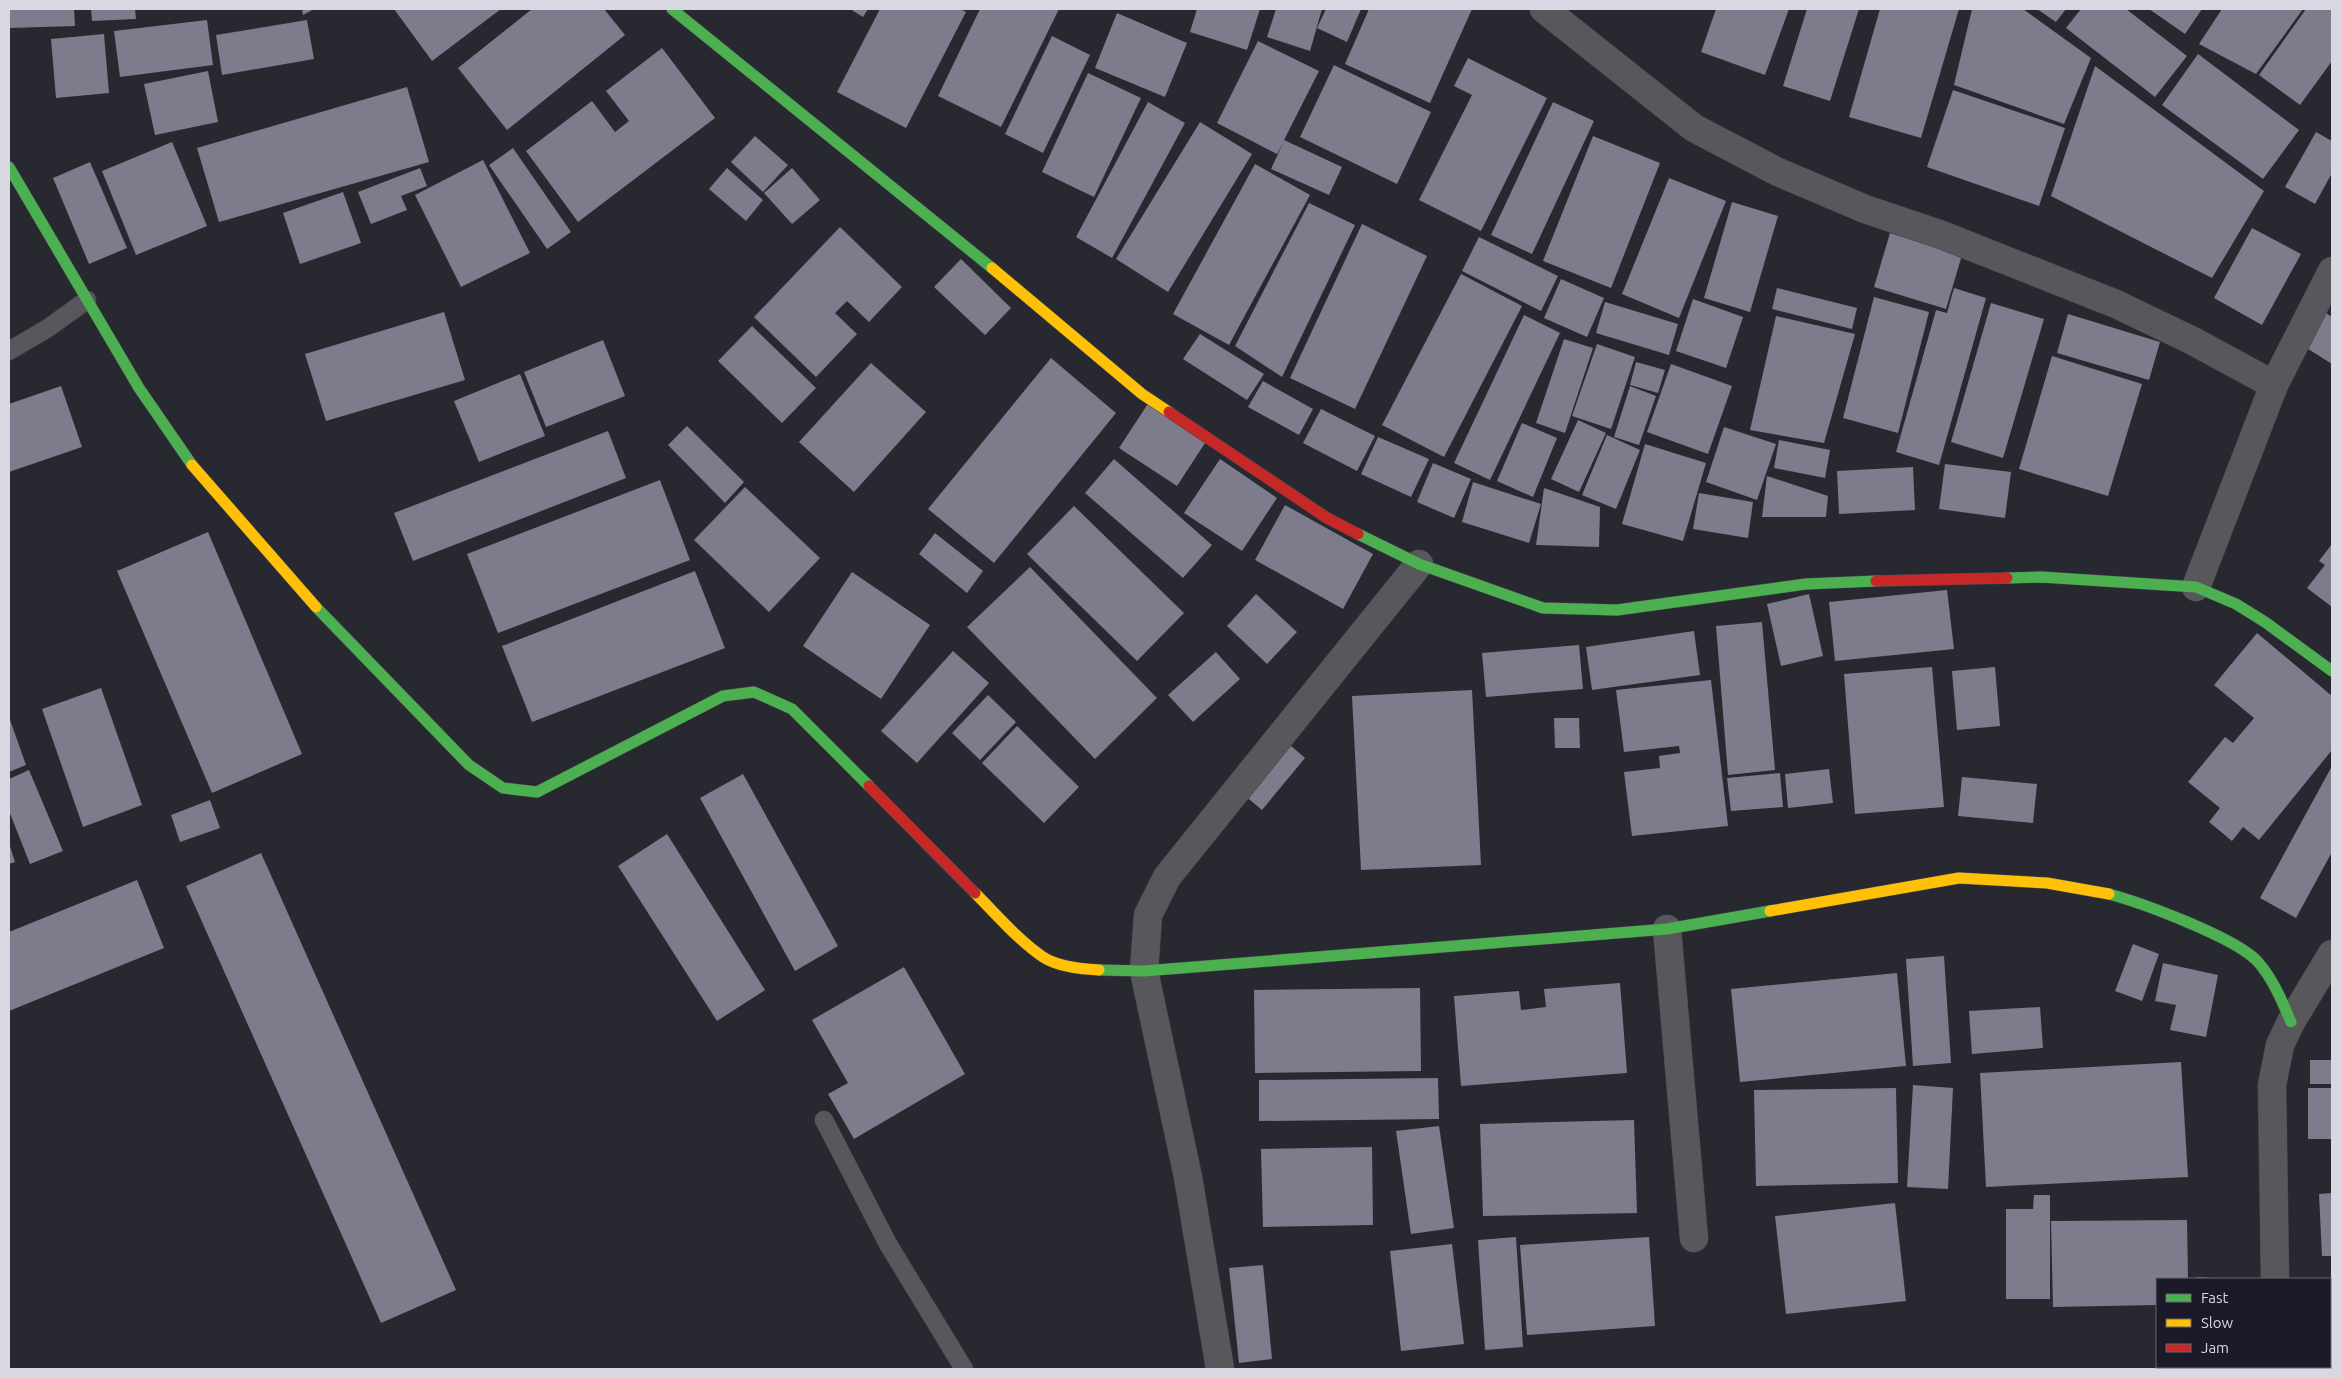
<svg xmlns="http://www.w3.org/2000/svg" width="2341" height="1378" viewBox="0 0 2341 1378" font-family="Ubuntu,sans-serif">
<style>
.building{fill:#7d7b8c}
.lines{fill:none;stroke-linecap:round;stroke-linejoin:round}
.lane-casing{stroke:#46454c;stroke-width:19}
.street-casing{stroke:#46454c;stroke-width:29}
.fast-casing{stroke:#46454c;stroke-width:12}
.slow-casing{stroke:#46454c;stroke-width:12}
.jam-casing{stroke:#46454c;stroke-width:12}
.lane{stroke:#57575c;stroke-width:18}
.street{stroke:#57575c;stroke-width:28}
.fast{stroke:#4caf50;stroke-width:11}
.slow{stroke:#ffc107;stroke-width:11}
.jam{stroke:#c62828;stroke-width:11}
</style>
<rect width="100%" height="100%" fill="#282830"/>
<g class="building">
<polygon points="9,9 74,9 75,26 9,28"/>
<polygon points="91,9 135,9 136,19 92,21"/>
<polygon points="302,9 314,9 303,15"/>
<polygon points="394,9 501,9 432,61"/>
<polygon points="532,9 604,9 625,35 507,130 458,68"/>
<polygon points="850,9 868,9 863,17"/>
<polygon points="880,9 960,9 966,12 906,128 837,92"/>
<polygon points="980,9 1059,9 1001,127 938,96"/>
<polygon points="1197,9 1260,9 1247,50 1190,32"/>
<polygon points="1276,9 1322,9 1310,51 1267,37"/>
<polygon points="1326,9 1361,9 1347,42 1317,28"/>
<polygon points="1369,9 1472,9 1430,103 1345,64"/>
<polygon points="1716,9 1789,9 1765,75 1701,52"/>
<polygon points="1807,9 1859,9 1830,101 1783,86"/>
<polygon points="1880,9 1959,9 1921,138 1849,117"/>
<polygon points="1972,9 2023,9 2091,58 2064,124 1954,85"/>
<polygon points="2037,9 2066,9 2056,22"/>
<polygon points="2081,9 2126,9 2187,56 2155,97 2066,28"/>
<polygon points="2149,9 2202,9 2185,34"/>
<polygon points="2222,9 2303,9 2256,74 2199,44"/>
<polygon points="2306,9 2332,9 2332,61 2300,105 2259,75"/>
<polygon points="1117,13 1187,43 1165,97 1095,68"/>
<polygon points="207,20 213,65 120,77 114,31"/>
<polygon points="307,20 314,59 222,75 216,35"/>
<polygon points="104,34 109,93 56,98 51,39"/>
<polygon points="1052,36 1090,55 1043,153 1005,134"/>
<polygon points="1258,41 1319,71 1284,140 1342,167 1329,195 1271,169 1283,143 1277,154 1217,123"/>
<polygon points="662,48 715,118 578,222 526,151 592,101 615,132 629,121 606,91"/>
<polygon points="2198,54 2299,130 2263,179 2162,105"/>
<polygon points="1468,58 1547,98 1481,231 1419,200 1472,95 1454,86"/>
<polygon points="1334,65 1431,112 1397,184 1300,137"/>
<polygon points="2095,66 2264,191 2212,278 2051,196"/>
<polygon points="208,71 218,122 155,135 144,84"/>
<polygon points="1088,73 1141,98 1094,197 1042,172"/>
<polygon points="407,87 429,162 219,222 197,148"/>
<polygon points="1953,90 2065,128 2039,206 1927,167"/>
<polygon points="1148,102 1185,123 1112,258 1076,237"/>
<polygon points="1553,102 1594,121 1532,254 1491,235"/>
<polygon points="1200,122 1252,154 1168,292 1116,259"/>
<polygon points="2316,132 2332,141 2332,173 2315,204 2285,187"/>
<polygon points="755,136 788,165 763,192 731,162"/>
<polygon points="1593,136 1660,163 1611,288 1543,261"/>
<polygon points="172,142 207,226 136,255 102,171"/>
<polygon points="513,148 571,232 547,249 489,165"/>
<polygon points="483,160 530,253 461,287 415,195"/>
<polygon points="90,162 127,248 89,264 53,178"/>
<polygon points="1255,164 1310,195 1229,345 1173,314"/>
<polygon points="420,168 427,186 401,196 407,210 371,224 358,192"/>
<polygon points="727,168 763,200 746,221 709,189"/>
<polygon points="792,168 820,200 792,224 764,193"/>
<polygon points="1669,178 1726,201 1679,318 1622,294"/>
<polygon points="343,192 361,243 300,264 283,213"/>
<polygon points="1732,202 1778,216 1750,312 1704,298"/>
<polygon points="1309,203 1355,225 1282,377 1235,346"/>
<polygon points="1362,224 1427,256 1355,409 1290,378"/>
<polygon points="840,227 902,287 869,322 847,301 835,313 857,334 816,377 754,317"/>
<polygon points="2252,228 2301,254 2262,325 2214,298"/>
<polygon points="1890,233 1962,255 1946,309 1874,287"/>
<polygon points="1479,237 1558,276 1541,311 1462,271"/>
<polygon points="961,259 1011,308 985,335 934,287"/>
<polygon points="1461,274 1522,306 1444,457 1382,425"/>
<polygon points="1561,279 1604,298 1587,337 1544,318"/>
<polygon points="1777,288 1857,308 1852,329 1772,309"/>
<polygon points="1954,288 1986,298 1939,465 1896,452 1936,310 1947,313"/>
<polygon points="1874,297 1929,312 1898,433 1843,418"/>
<polygon points="1693,299 1743,317 1726,368 1676,351"/>
<polygon points="1605,302 1678,324 1669,355 1596,333"/>
<polygon points="1991,303 2044,319 2003,458 1951,442"/>
<polygon points="444,312 465,380 326,421 305,354"/>
<polygon points="2326,313 2332,317 2332,364 2305,347"/>
<polygon points="2068,314 2160,342 2149,380 2057,353"/>
<polygon points="1524,315 1560,333 1490,480 1454,463"/>
<polygon points="1776,316 1855,334 1824,443 1750,430"/>
<polygon points="752,326 816,388 782,423 718,361"/>
<polygon points="1200,334 1264,374 1247,400 1183,359"/>
<polygon points="1564,339 1593,348 1565,433 1536,423"/>
<polygon points="603,340 625,396 546,427 524,372"/>
<polygon points="1597,344 1635,357 1611,429 1572,416"/>
<polygon points="2052,356 2142,384 2108,496 2019,469"/>
<polygon points="1051,358 1116,413 994,563 928,509"/>
<polygon points="1636,362 1665,370 1658,393 1630,385"/>
<polygon points="871,363 926,412 854,492 799,442"/>
<polygon points="1671,364 1732,386 1708,454 1647,432"/>
<polygon points="520,374 545,436 479,462 454,401"/>
<polygon points="1263,381 1313,409 1299,435 1248,407"/>
<polygon points="61,386 82,447 9,472 9,404"/>
<polygon points="1630,386 1656,396 1639,445 1614,437"/>
<polygon points="1151,399 1209,437 1177,486 1119,448"/>
<polygon points="1321,409 1375,436 1357,471 1303,443"/>
<polygon points="1578,420 1606,433 1579,492 1551,479"/>
<polygon points="1522,423 1557,438 1533,497 1497,481"/>
<polygon points="687,426 744,482 725,503 668,445"/>
<polygon points="1724,427 1776,444 1757,500 1706,482"/>
<polygon points="608,431 626,478 413,561 394,513"/>
<polygon points="1607,435 1640,450 1616,509 1582,495"/>
<polygon points="1378,437 1429,459 1411,497 1361,474"/>
<polygon points="1779,440 1830,450 1825,478 1774,468"/>
<polygon points="1645,444 1706,463 1683,541 1622,524"/>
<polygon points="1114,459 1212,545 1183,578 1085,493"/>
<polygon points="1220,459 1277,498 1242,551 1184,513"/>
<polygon points="1433,463 1471,479 1454,518 1417,502"/>
<polygon points="1945,464 2011,472 2005,518 1939,509"/>
<polygon points="1913,467 1915,510 1839,514 1837,471"/>
<polygon points="1767,476 1828,496 1826,517 1762,517"/>
<polygon points="660,480 690,560 498,633 467,554"/>
<polygon points="1473,482 1541,504 1529,543 1462,522"/>
<polygon points="745,487 820,558 769,612 694,540"/>
<polygon points="1544,488 1600,507 1599,547 1536,545"/>
<polygon points="1699,493 1753,502 1748,538 1693,529"/>
<polygon points="1285,505 1373,554 1343,609 1255,560"/>
<polygon points="1074,506 1184,613 1137,661 1027,554"/>
<polygon points="208,532 302,754 212,793 117,571"/>
<polygon points="935,533 983,571 967,593 919,554"/>
<polygon points="2332,544 2332,607 2307,588 2325,565 2319,561"/>
<polygon points="1030,567 1157,698 1095,759 967,627"/>
<polygon points="695,571 725,648 532,722 502,646"/>
<polygon points="852,572 930,625 881,699 803,646"/>
<polygon points="1947,590 1954,649 1835,661 1829,602"/>
<polygon points="1256,594 1297,632 1267,664 1227,626"/>
<polygon points="1809,594 1823,656 1781,666 1767,604"/>
<polygon points="1762,622 1775,770 1728,775 1716,626"/>
<polygon points="1694,631 1700,675 1592,690 1586,647"/>
<polygon points="2257,633 2332,696 2332,750 2259,840 2243,827 2232,841 2209,822 2220,808 2188,782 2225,737 2233,743 2254,718 2214,685"/>
<polygon points="1579,645 1583,689 1486,697 1482,653"/>
<polygon points="953,651 989,683 917,763 881,731"/>
<polygon points="1216,652 1240,679 1193,722 1168,695"/>
<polygon points="1932,667 1944,807 1855,814 1844,674"/>
<polygon points="1995,667 2000,726 1957,730 1952,671"/>
<polygon points="1711,680 1728,826 1632,836 1624,772 1660,768 1659,756 1680,753 1679,746 1624,752 1616,690"/>
<polygon points="101,688 142,805 83,827 42,709"/>
<polygon points="1472,690 1481,865 1361,870 1352,696"/>
<polygon points="988,695 1016,722 980,760 952,733"/>
<polygon points="9,717 26,765 9,772"/>
<polygon points="1554,718 1579,718 1580,748 1555,748"/>
<polygon points="1017,726 1079,787 1044,823 982,763"/>
<polygon points="1282,738 1305,758 1262,810 1238,790"/>
<polygon points="2332,766 2332,852 2296,918 2260,898"/>
<polygon points="1829,769 1833,803 1788,808 1785,774"/>
<polygon points="29,770 63,851 30,864 9,811 9,779"/>
<polygon points="1780,773 1783,807 1731,811 1727,778"/>
<polygon points="743,774 838,946 795,971 700,798"/>
<polygon points="1962,777 2037,784 2033,823 1958,816"/>
<polygon points="210,800 220,828 180,842 171,815"/>
<polygon points="667,834 765,990 717,1021 618,866"/>
<polygon points="9,843 15,862 9,864"/>
<polygon points="261,853 456,1290 381,1323 186,886"/>
<polygon points="137,880 164,948 9,1011 9,932"/>
<polygon points="2133,944 2159,954 2142,1001 2115,991"/>
<polygon points="1944,956 1951,1063 1913,1066 1906,959"/>
<polygon points="2163,963 2218,975 2206,1037 2170,1030 2176,1005 2155,1001"/>
<polygon points="904,967 965,1074 854,1139 828,1094 848,1083 812,1020"/>
<polygon points="1897,973 1906,1066 1740,1082 1731,989"/>
<polygon points="1620,983 1627,1073 1461,1086 1454,996 1519,991 1521,1010 1546,1007 1544,989"/>
<polygon points="1420,988 1421,1071 1255,1073 1254,990"/>
<polygon points="2040,1007 2043,1048 1972,1054 1969,1011"/>
<rect x="2310" y="1060" width="22" height="24"/>
<polygon points="2181,1062 2188,1177 1986,1187 1980,1073"/>
<polygon points="1438,1078 1439,1119 1259,1121 1259,1080"/>
<polygon points="1913,1085 1953,1088 1948,1189 1907,1187"/>
<polygon points="1896,1088 1898,1183 1756,1186 1754,1090"/>
<rect x="2308" y="1088" width="24" height="51"/>
<polygon points="1634,1120 1637,1213 1483,1216 1480,1124"/>
<polygon points="1439,1126 1454,1228 1411,1234 1396,1131"/>
<polygon points="1372,1147 1373,1225 1263,1227 1261,1149"/>
<polygon points="2332,1193 2332,1256 2322,1256 2319,1194"/>
<polygon points="2034,1195 2050,1195 2050,1299 2006,1299 2006,1209 2033,1209"/>
<polygon points="1895,1203 1906,1301 1786,1314 1775,1216"/>
<polygon points="2187,1220 2188,1279 2157,1279 2157,1305 2053,1307 2051,1221"/>
<polygon points="1516,1237 1523,1347 1485,1350 1478,1240"/>
<polygon points="1649,1237 1655,1326 1527,1335 1520,1245"/>
<polygon points="1452,1244 1464,1344 1401,1351 1390,1251"/>
<polygon points="1263,1265 1272,1359 1239,1363 1229,1268"/>
<polygon points="2197,1277 2211,1278 2211,1279 2196,1279"/>
</g>
<g class="lines">
<g class="lane-casing">
<g id="lane">
<polyline points="9,351 48,328 87,300"/>
<polyline points="824,1120 888,1244 964,1369"/>
</g>
</g>
<g class="street-casing">
<g id="street">
<polyline points="1544,9 1694,128 1778,172 1865,209 1942,235 2116,304 2193,341 2274,385"/>
<polyline points="2196,587 2274,385 2332,271"/>
<polyline points="1667,929 1694,1238"/>
<polyline points="2275,1279 2272,1085 2280,1045 2291,1022 2332,954"/>
<polyline points="2277,1367 2277,1369"/>
<polyline points="1220,1369 1188,1177 1144,971 1148,915 1167,877 1419,564"/>
</g>
</g>
<g class="fast-casing">
<g id="fast">
<polyline points="672,9 992,268"/>
<polyline points="9,167 139,388 192,465"/>
<polyline points="1358,534 1419,564 1543,608 1617,610 1806,584 1876,581"/>
<polyline points="2007,578 2041,577 2196,587 2236,604 2265,622 2332,671"/>
<polyline points="316,607 469,765 503,788 537,792 723,696 754,692 792,709 869,786"/>
<path d="M2109,894C2142,903 2237,938 2258,962C2273,979 2282,1001 2291,1022"/>
<polyline points="1099,970 1144,971 1667,929 1770,911"/>
</g>
</g>
<g class="slow-casing">
<g id="slow">
<polyline points="992,268 1142,394 1169,412"/>
<polyline points="192,465 316,607"/>
<path d="M975,893C997,915 1018,940 1043,957C1058,967 1082,969 1099,970"/>
<polyline points="1770,911 1959,878 2047,883 2109,894"/>
</g>
</g>
<g class="jam-casing">
<g id="jam">
<polyline points="1169,412 1327,518 1358,534"/>
<polyline points="1876,581 2007,578"/>
<polyline points="869,786 975,893"/>
</g>
</g>
<use href="#lane" class="lane"/>
<use href="#street" class="street"/>
<use href="#fast" class="fast"/>
<use href="#slow" class="slow"/>
<use href="#jam" class="jam"/>
</g>
<rect width="2341" height="1378" fill="none" stroke="#d9d8e2" stroke-width="20"/>
<rect x="2156" y="1278" width="175" height="90" fill="#1c1a29" stroke="#686673"/>
<rect x="2166" y="1294" width="25" height="8" fill="#4caf50" stroke="#686673"/>
<text x="2201" y="1303" font-size="15" fill="#d9d8e2">Fast</text>
<rect x="2166" y="1319" width="25" height="8" fill="#ffc107" stroke="#686673"/>
<text x="2201" y="1328" font-size="15" fill="#d9d8e2">Slow</text>
<rect x="2166" y="1344" width="25" height="8" fill="#c62828" stroke="#686673"/>
<text x="2201" y="1353" font-size="15" fill="#d9d8e2">Jam</text>
</svg>
